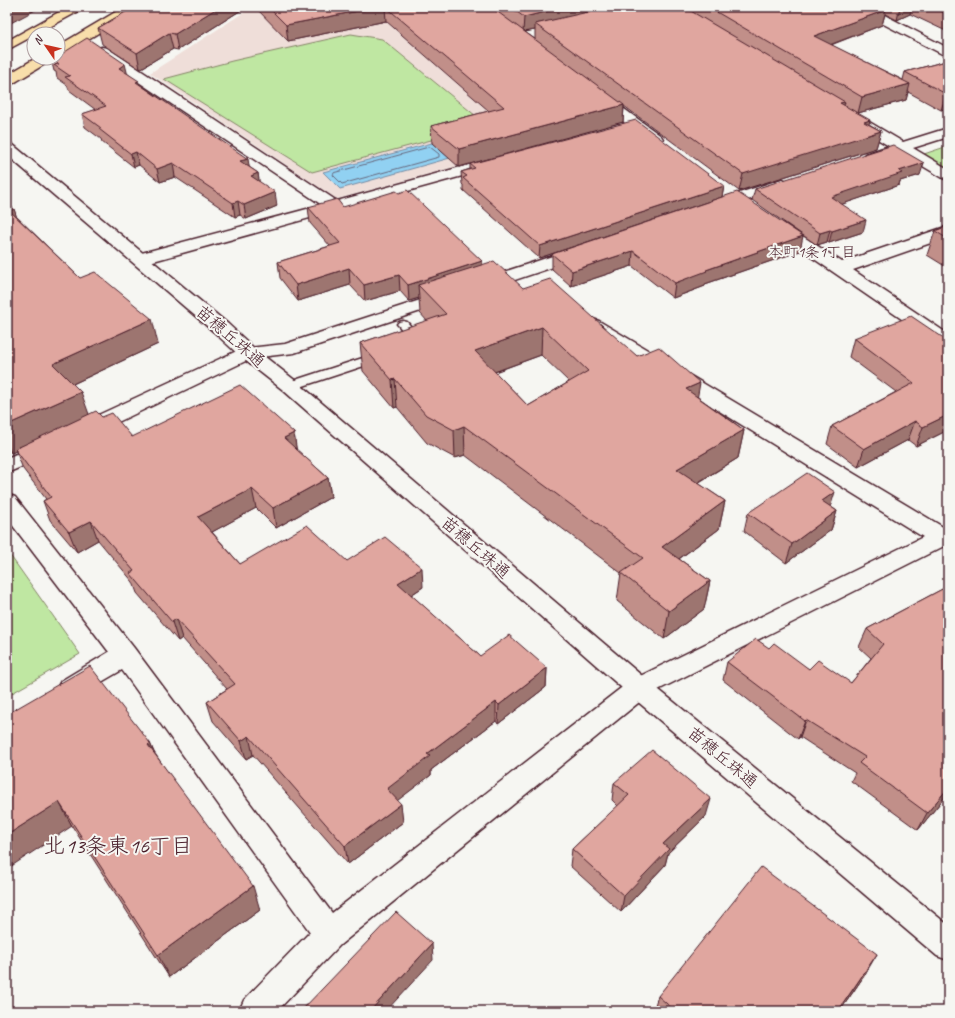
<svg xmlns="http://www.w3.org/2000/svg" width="955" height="1018" viewBox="0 0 955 1018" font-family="Caveat,'Klee One',sans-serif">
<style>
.built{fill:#efded9}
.green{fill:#bfe7a2;stroke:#848366}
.water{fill:#91d1f2;stroke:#758aa2}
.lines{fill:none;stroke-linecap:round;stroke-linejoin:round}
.shore{stroke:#66667b;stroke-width:1}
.lane-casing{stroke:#4a1f2b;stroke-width:3}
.street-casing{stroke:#4a1f2b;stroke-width:3}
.secondary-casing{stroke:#4a1f2b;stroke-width:3}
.primary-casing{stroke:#4a1f2b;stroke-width:3}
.lane{fill:#f6f6f2;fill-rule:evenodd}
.street{fill:#f6f6f2;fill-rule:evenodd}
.secondary{fill:#f6f6f2;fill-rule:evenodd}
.primary{fill:#f8deab;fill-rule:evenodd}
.wall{fill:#c18f89;stroke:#4a1f2b;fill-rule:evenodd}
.shaded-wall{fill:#9d746f;stroke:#4a1f2b}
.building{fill:#e0a69f;stroke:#4a1f2b;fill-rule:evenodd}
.labels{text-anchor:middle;stroke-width:4;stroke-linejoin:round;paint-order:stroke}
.far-neighbourhood-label{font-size:15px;fill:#4a1f2b;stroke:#f6f6f2}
.street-label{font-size:17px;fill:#4a1f2b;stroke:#f6f6f2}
.near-neighbourhood-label{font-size:22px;fill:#4a1f2b;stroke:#f6f6f2}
</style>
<rect width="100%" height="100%" fill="#f6f6f2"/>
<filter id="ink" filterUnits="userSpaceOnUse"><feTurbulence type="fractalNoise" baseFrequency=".025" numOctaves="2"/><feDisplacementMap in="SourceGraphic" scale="8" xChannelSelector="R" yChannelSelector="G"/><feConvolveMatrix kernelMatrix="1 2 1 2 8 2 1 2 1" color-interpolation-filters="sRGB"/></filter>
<g filter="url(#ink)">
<polygon class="built" points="265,7 458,7 607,125 337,199 150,73 246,11"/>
<g class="green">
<polygon points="351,34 382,39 487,125 312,172 164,79 232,61"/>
<polygon points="948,146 948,168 924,154"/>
<polygon points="7,551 80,654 7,696"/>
</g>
<polygon class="water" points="432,143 450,158 340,189 323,172"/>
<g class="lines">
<polygon class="shore" points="430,147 439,154 439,157 342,184 333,175 334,173"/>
<g class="lane-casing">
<g id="lane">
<polygon points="403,321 407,322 422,339 424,342 422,345 414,345 399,326 397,324 399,322"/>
<polygon points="381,352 385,353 387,356 385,359 294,389 286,389 284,386 286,383"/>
</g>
</g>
<g class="street-casing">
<g id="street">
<polygon points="102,47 107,48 337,201 490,159 495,161 498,164 495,167 146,263 140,264 134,263 131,259 134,255 322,205 97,54 96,51 97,48"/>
<polygon points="600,94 605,95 661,136 663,139 661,142 656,143 651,142 595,101 593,98 595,95"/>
<polygon points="854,115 859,116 903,142 948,128 948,137 913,148 948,169 948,180 943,178 899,152 870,161 865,160 863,157 865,154 889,146 849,122 847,119 849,116"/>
<polygon points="782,179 787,181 790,184 787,187 715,211 709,209 707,206 709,203"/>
<polygon points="778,222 784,224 842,262 948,226 948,237 853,270 948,334 948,348 941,346 772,230 770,227 772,224"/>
<polygon points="580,247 586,248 588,252 586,256 488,289 482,290 476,289 473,285 476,281"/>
<polygon points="448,291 454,292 457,296 454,300 294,353 252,358 95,433 88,435 81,433 78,428 81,423 241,349 285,344"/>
<polygon points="593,319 599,321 943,527 948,526 948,544 648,695 340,945 277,1011 239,1011 244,1000 310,932 122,670 79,695 70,699 61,695 57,688 61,681 109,652 7,518 7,494 15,497 134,648 332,913 630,681 923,537 587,329 584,325 587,321"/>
<polygon points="46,441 53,443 56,448 53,453 7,473 7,458"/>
</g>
</g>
<g class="secondary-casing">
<g id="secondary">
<polygon points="854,7 869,7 948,48 948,57 856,10"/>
<polygon points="7,143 12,144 228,324 255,349 297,382 648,681 948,925 948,960 937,956 630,695 283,390 241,357 214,332 7,155"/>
</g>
</g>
<g class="primary-casing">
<g id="primary">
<polygon points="68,7 83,7 81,10 7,50 7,41"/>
<polygon points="124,7 139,7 137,10 63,54 58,55 58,46"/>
<polygon points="36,58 52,58 50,61 12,84 7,85 7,75"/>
</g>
</g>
<use href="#lane" class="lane"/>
<use href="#street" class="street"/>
<use href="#secondary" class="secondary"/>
<use href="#primary" class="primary"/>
</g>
<g class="wall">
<polygon points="134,7 246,7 178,50 173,49 140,69 102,44 98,28"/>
<path d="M255,7H948V32L910,14L897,20L885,14L882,25L831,45L903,80L905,72L946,61L948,108L941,110L908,92L906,100L858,113L869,124L881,131L876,148L739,191L624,106L623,122L459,167L432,143L431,126L489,111L386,21L288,41ZM535,30V39L525,32Z"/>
<polygon points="60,55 127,73 140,84 249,167 258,173 259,182 277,206 246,219 240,215 235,217 175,177 160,182 139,165 134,167 102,142 101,139 85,127 82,114 96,110 69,90 67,85 57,78 56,72 54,71 51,59 60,56"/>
<polygon points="470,164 724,186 722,197 800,251 705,284 705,286 673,298 632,266 571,286 552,269 552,254 657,219 539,258 463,190 463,185 462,184 461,172 470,169"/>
<polygon points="920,175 900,181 899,185 842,204 863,232 829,243 827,242 817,245 752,200 755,189"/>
<polygon points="7,203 14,209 16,216 80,278 158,344 73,384 89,415 102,417 132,437 294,433 296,449 328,478 331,497 276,528 256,508 212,532 240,564 347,561 423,587 411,595 480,656 547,668 546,687 498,724 496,721 431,770 431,775 397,800 403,822 348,864 253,755 246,759 213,721 207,702 227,689 182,638 178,641 137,593 133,582 98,540 77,552 50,520 43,501 46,499 23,469 16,451 11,453 7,448"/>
<path d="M308,207H343L482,265L523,288L637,356L698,397L744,430L738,458L698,483L725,501L719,529L679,559L710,581L704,609L664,639L617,601L621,573L465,455L455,458L427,443L397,407L394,408L363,371L360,343L427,321L420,313L419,298L409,301L400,291L365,301L350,285L298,301L280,278L278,262L330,246L310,223ZM541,355L569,382L528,406L495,372Z"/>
<polygon points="948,226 948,268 927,255 935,231"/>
<polygon points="854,338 948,341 948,430 916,446 908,440 858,467 827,444 832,426 896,392 849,357"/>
<polygon points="830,506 837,511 831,530 786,563 744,531 748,513"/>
<polygon points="948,586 948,793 918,830 851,781 855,773 800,737 798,739 723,680 727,662 769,648 809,669 851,683 871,658 859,647 867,629"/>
<polygon points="7,714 150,743 154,752 260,910 169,977 72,826"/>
<polygon points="614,783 706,816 668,853 665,865 621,912 570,866 572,849 618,806 612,800"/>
<polygon points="864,976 840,1011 653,1011 658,996"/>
</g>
<g class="shaded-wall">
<polygon points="9,7 41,7 7,25 7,8"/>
<polygon points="219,7 246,7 178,50 175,34"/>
<polygon points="379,7 385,7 386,21 288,41 286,25"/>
<polygon points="566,7 630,7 535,24 535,30 523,32 524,17"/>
<polygon points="900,7 912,7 910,14 897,20"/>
<polygon points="886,10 882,25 811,52 814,36"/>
<polygon points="169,33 173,49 140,69 137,53"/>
<polygon points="125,64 128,76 119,68"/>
<polygon points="910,84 906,100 858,113 862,97"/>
<polygon points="948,93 948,108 941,110 946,94"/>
<polygon points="845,102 840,118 840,103"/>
<polygon points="624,105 623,122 459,167 459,149"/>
<polygon points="870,120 866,136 881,131 876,148 739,191 743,174 864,122"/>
<polygon points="136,152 139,165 134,167 131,154"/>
<polygon points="248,159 250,172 240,161"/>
<polygon points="173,163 175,177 160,182 157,169"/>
<polygon points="924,163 920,175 900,181 899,185 828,209 831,197 899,171"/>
<polygon points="258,173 260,187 251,176"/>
<polygon points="724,186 722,197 539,258 540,246"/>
<polygon points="275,192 277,206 246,219 244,205"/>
<polygon points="238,201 240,215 235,217 233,203"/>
<polygon points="14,209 22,233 10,211"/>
<polygon points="866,220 863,232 829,243 832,231"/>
<polygon points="830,230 827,242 817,245 820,233"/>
<polygon points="803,236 800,251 705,284 705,286 673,298 675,283 706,270"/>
<polygon points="633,251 632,266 571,286 572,271"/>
<polygon points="482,261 482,277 418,285 419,298 409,301 408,285"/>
<polygon points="349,268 350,285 298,301 296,285"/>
<polygon points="399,275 400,291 365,301 364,285"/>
<polygon points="152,319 158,344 62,389 53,364"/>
<polygon points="542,327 541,355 475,379 475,351"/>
<polygon points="395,379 397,407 394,408 392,380"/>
<polygon points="700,383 695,411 686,389"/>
<polygon points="81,392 90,417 15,449 16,451 11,453 7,443 7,425"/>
<polygon points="948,415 948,430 916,446 923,427"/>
<polygon points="915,421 908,440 858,467 864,449"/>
<polygon points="464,426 465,455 455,458 454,430"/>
<polygon points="744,430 738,458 672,498 677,469"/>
<polygon points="294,433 297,453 284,438"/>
<polygon points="328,478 331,497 276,528 273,508"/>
<polygon points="252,489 256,508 203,537 198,517"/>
<polygon points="835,492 829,511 822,501"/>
<polygon points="725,501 719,529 657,575 662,547"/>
<polygon points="837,511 831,530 786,563 792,544"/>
<polygon points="91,521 98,540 77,552 69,532"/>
<polygon points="422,568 423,587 400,602 398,583"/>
<polygon points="710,581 704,609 664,639 669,611"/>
<polygon points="176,619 182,638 178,641 172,622"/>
<polygon points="547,668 546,687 498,724 499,705"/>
<polygon points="496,702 496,721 431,770 431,775 389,807 387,789 427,754"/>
<polygon points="806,720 800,737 798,739 805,721"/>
<polygon points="249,736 253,755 246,759 241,741"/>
<polygon points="150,743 160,769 148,745"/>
<polygon points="948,788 948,793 918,830 927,813"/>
<polygon points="711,799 706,816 668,853 665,865 621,912 624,896 663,844"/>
<polygon points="59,802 72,826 7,869 7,835"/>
<polygon points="401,804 403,822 348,864 345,846"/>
<polygon points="253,886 260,910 169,977 158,955"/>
<polygon points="432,944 433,960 386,1011 370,1011"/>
<polygon points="877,954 864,976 840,1011 838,1011"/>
</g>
<g class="building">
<polygon points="134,7 219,7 175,34 169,33 137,53 98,28"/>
<polygon points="268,7 379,7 286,25"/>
<polygon points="386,7 491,7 624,105 459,149 431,126 504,107"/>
<polygon points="510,7 566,7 524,17"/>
<polygon points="610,7 684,7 845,102 840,103 870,120 864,122 881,131 743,174 535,24"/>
<polygon points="708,7 881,7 886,10 814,36 910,84 862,97"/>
<polygon points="932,7 948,7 948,14"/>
<polygon points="87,38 125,64 119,68 139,81 136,82 248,159 240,161 258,173 251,176 275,192 244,205 238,201 233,203 173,163 157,169 136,152 131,154 99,129 101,128 82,114 106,106 65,77 70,76 54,65 59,64 51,59 53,58 58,58 58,56 61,55 60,55"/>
<polygon points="946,61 948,62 948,93 946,94 905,72"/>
<polygon points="636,120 724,186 540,246 463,178 467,176 461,172 475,168 470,164"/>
<polygon points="893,145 924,163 899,171 902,173 831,197 866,220 832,231 830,230 820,233 755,189"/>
<polygon points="407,190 482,261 408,285 399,275 364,285 349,268 296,285 278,262 340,243 308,207 337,199 343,207 396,191 399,193"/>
<polygon points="737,192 803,236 706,270 707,271 675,283 633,251 572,271 552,254"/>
<polygon points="7,203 14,209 10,211 80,278 95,272 152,319 53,364 81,392 7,425"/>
<polygon points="948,226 948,239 935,231"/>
<path d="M494,261L523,288L550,279L637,356L659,347L700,383L686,389L744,430L677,469L725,501L662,547L710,581L669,611L621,573L643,558L464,426L454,430L426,415L395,379L392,380L360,343L446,314L418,285ZM542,327L588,371L528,406L475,351Z"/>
<polygon points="911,316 948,341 948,415 923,427 915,421 864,449 832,426 914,383 854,338"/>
<polygon points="240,385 294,433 284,438 328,478 273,508 252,489 198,517 240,564 307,525 347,561 385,537 422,568 398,583 480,656 509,635 547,668 499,705 496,702 427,754 430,756 387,789 401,804 345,846 249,736 241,741 207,702 235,684 176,619 172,622 130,573 134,571 91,521 69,532 43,501 51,497 15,449 96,411 102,417 112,413 132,437"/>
<polygon points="807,473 835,492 822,501 837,511 792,544 748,513"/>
<polygon points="948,586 948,788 927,813 859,763 865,757 806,720 805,721 727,662 756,639 769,648 774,643 809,669 818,660 851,683 883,644 867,629"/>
<polygon points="90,666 150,743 148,745 253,886 158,955 59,802 7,835 7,714"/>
<polygon points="652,750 711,799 663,844 669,849 624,896 572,849 629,795 614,783"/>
<polygon points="761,867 877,954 838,1011 675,1011 658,996"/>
<polygon points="396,912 432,944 370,1011 301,1011"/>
<polygon points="398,1010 415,1011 397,1011"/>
</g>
</g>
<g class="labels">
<g class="far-neighbourhood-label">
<text x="812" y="257">本町1条1丁目</text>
</g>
<g class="street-label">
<text transform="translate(231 336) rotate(41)" y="6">苗穂丘珠通</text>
<text transform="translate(476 547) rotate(41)" y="6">苗穂丘珠通</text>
<text transform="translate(723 757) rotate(40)" y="6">苗穂丘珠通</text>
</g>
<g class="near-neighbourhood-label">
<text x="118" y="853">北13条東16丁目</text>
</g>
</g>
<rect width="955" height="1018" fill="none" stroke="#f6f6f2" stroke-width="24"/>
<rect x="12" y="12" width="931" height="994" fill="none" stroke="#4a1f2b" stroke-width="1.5" filter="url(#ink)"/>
<g transform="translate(46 46) rotate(304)"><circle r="19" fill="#f6f6f2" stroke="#b1a0a2"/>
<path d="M0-3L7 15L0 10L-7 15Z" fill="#c8321e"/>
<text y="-6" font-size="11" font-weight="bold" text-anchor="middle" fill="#4a1f2b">N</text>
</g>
</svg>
